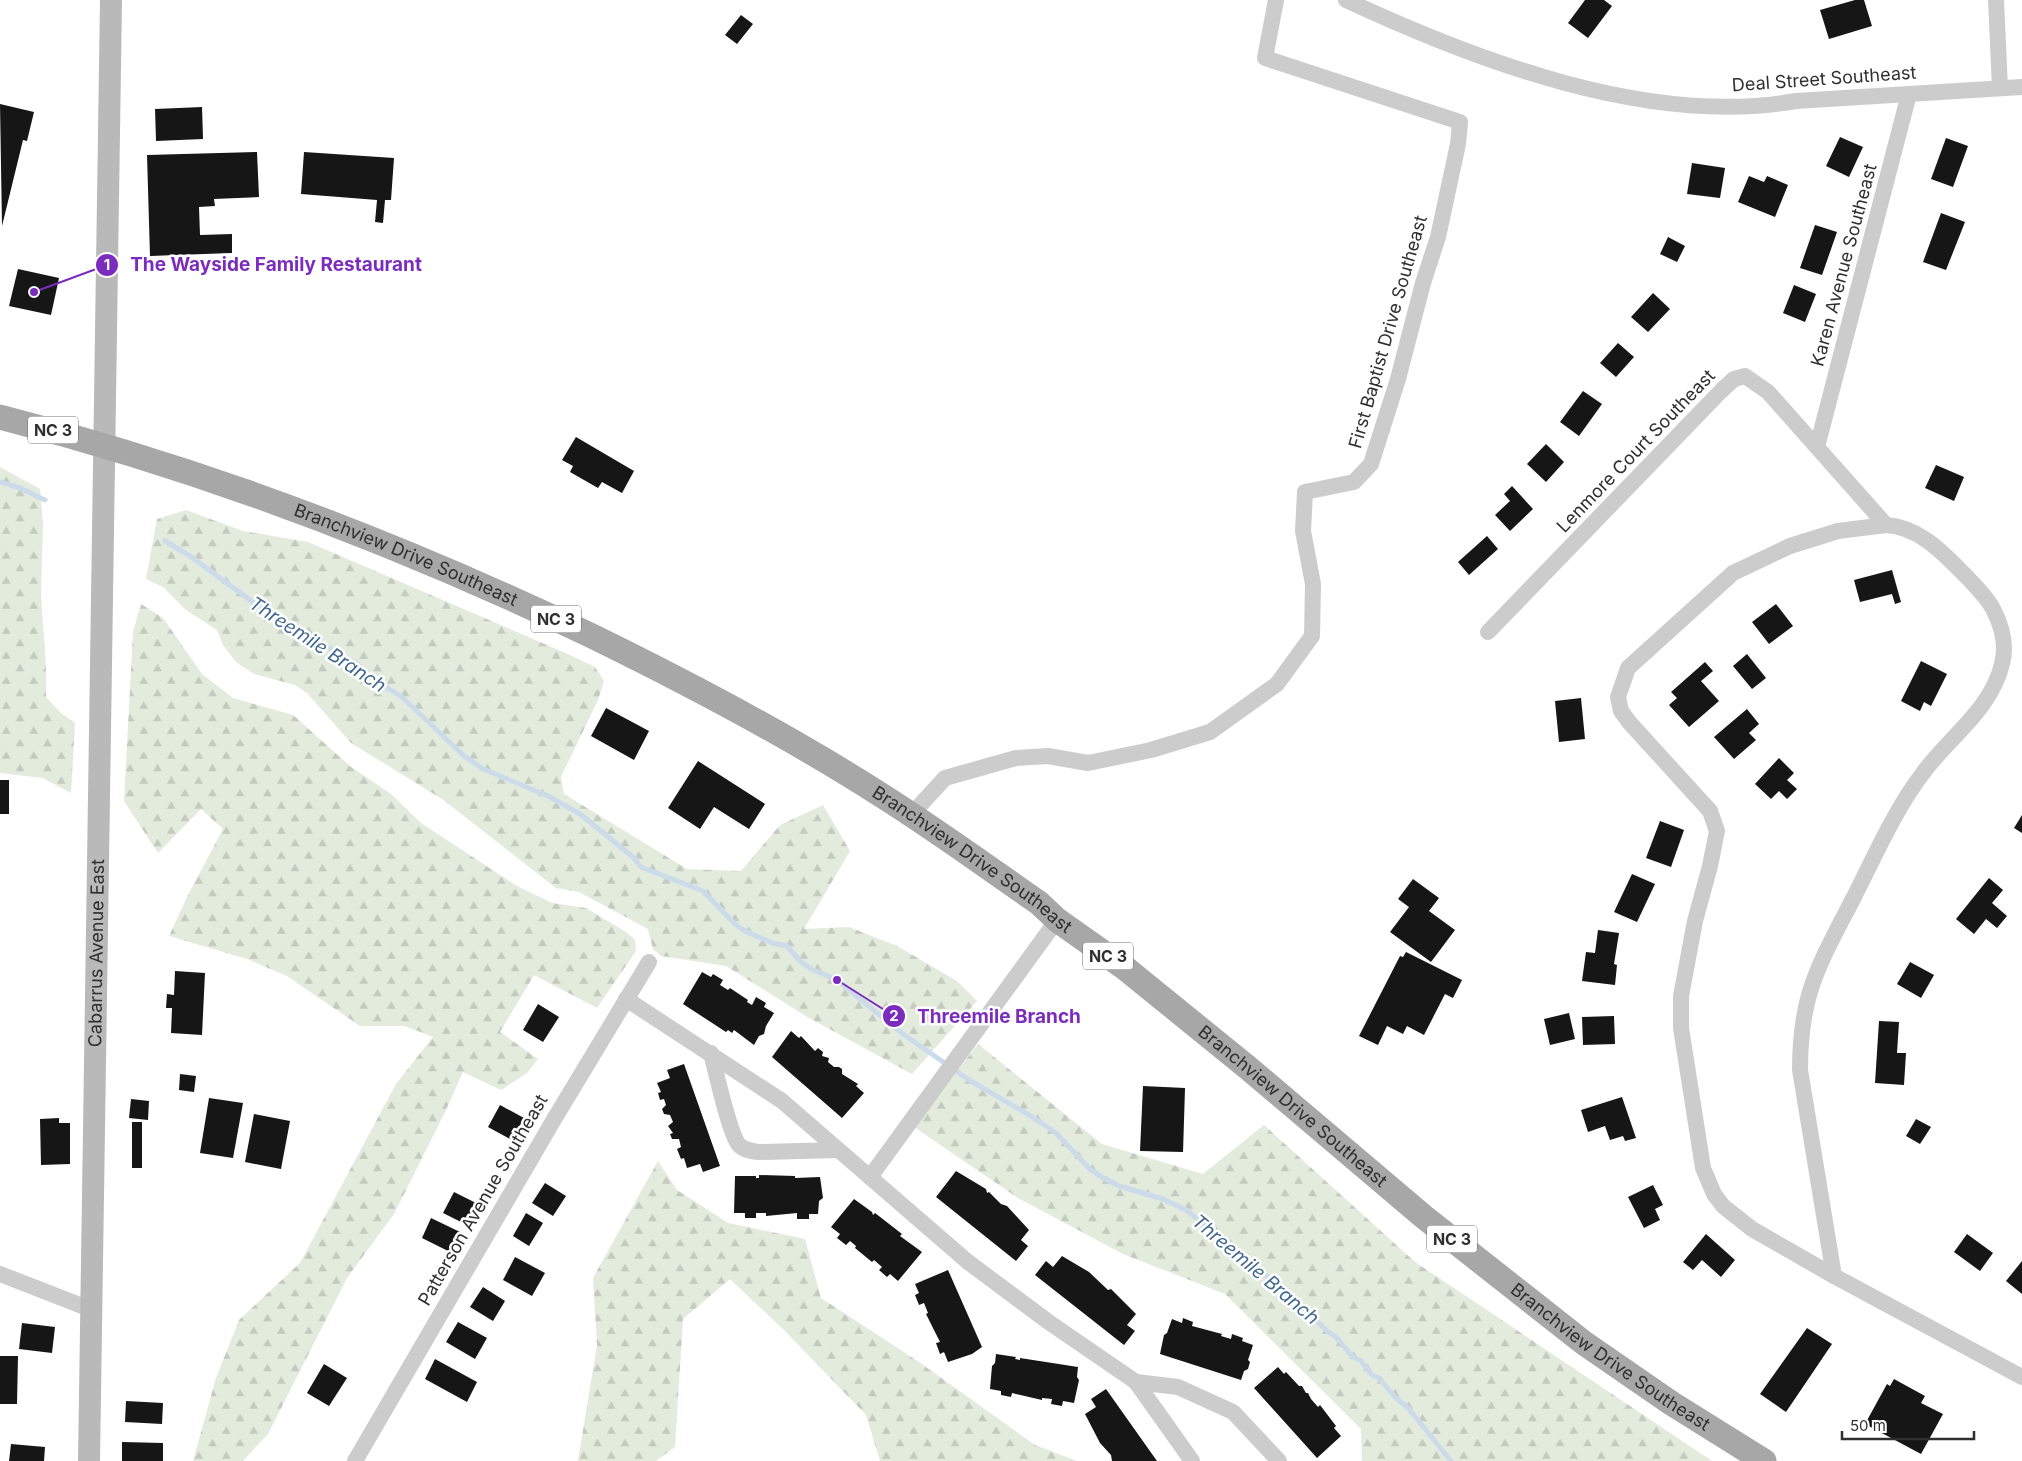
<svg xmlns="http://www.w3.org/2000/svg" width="2022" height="1461" viewBox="0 0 2022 1461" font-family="Inter,sans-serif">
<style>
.forest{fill:url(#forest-firs)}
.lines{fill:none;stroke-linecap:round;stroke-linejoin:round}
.stream{stroke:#cbdbea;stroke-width:5}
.building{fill:#161616}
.street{stroke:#ccc;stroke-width:16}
.secondary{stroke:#b9b9b9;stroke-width:22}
.primary{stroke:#a7a7a7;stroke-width:25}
.labels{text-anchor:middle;stroke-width:5;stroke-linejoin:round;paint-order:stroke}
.shield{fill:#fff;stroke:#6d6d6d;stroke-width:1}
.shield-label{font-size:16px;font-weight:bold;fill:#2f2f2f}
.street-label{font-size:18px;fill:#2f2f2f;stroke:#fff}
.water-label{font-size:19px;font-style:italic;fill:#41688d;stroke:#fff}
.leader{fill:none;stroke:#7b2cbf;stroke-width:2}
.callout-dot{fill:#7b2cbf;stroke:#fff;stroke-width:2}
.mark-label{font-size:15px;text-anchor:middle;font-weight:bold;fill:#fff}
.callout-label{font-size:19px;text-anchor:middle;font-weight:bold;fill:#7b2cbf;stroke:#fff;stroke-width:5;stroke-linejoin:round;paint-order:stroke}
</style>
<defs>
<pattern id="forest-firs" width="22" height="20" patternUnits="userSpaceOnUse" patternTransform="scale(1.25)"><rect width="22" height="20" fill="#e3ebdd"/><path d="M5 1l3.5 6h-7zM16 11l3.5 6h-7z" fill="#c3cabe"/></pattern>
</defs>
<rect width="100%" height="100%" fill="#fff"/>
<g class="forest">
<polygon points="0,467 40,489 43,523 41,595 46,668 46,697 61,713 75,723 71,793 43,778 0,773"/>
<polygon points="186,510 243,531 308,542 570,655 595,667 604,681 598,700 561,777 564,794 687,869 741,871 780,825 823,805 850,851 804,929 849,927 897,946 957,981 977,1001 912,1074 809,1018 726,966 661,956 653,949 648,929 579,892 556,888 442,799 351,743 307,693 295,685 254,674 236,662 223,645 217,630 186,610 163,587 146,579 157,519"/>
<polygon points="141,604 163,618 202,674 233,698 293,715 351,767 391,794 421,823 517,886 552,903 586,908 626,932 635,940 636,951 597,1008 534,975 500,1032 538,1059 527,1073 501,1090 463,1072 446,1110 394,1214 347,1278 268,1434 243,1461 193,1461 216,1378 239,1320 300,1263 396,1084 433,1037 405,1026 360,1026 287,976 247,959 169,936 189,893 223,829 201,809 158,853 124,801 133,632"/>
<polygon points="978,1044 1102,1144 1203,1174 1264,1125 1415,1262 1712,1461 1362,1461 1361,1429 1225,1294 1123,1254 1018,1198 914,1127"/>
<polygon points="658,1161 677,1190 728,1223 805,1239 821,1298 919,1362 1035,1445 1077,1461 880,1461 866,1415 785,1331 730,1279 683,1319 675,1447 656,1461 578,1461 597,1345 593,1278"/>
</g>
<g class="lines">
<g class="stream">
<polyline points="0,482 20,488 45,500"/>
<polyline points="165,541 190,556 269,614 357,664 375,680 402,697 463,755 483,769 548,796 580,814 633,857 641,867 703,891 734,923 745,931 772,943 787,946 800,961 811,969 837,980 903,1034 969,1080 1034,1118 1056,1133 1089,1168 1100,1176 1119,1186 1163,1199 1188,1211 1218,1237 1225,1239 1246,1260 1252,1261 1261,1272 1284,1289 1327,1331 1336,1337 1353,1357 1360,1360 1372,1375 1379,1378 1394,1396 1408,1408 1451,1461"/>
</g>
</g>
<g class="building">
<polygon points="1585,0 1604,0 1612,6 1588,38 1568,23"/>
<polygon points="1855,0 1864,0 1872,26 1829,39 1820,10"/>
<polygon points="741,15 753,24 737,44 725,35"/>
<polygon points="0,104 34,112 27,141 23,140 2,226"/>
<polygon points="202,107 203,139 156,141 155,109"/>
<polygon points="1840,137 1863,147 1849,177 1826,166"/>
<polygon points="1946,138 1968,146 1953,187 1931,179"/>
<polygon points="257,152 259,197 214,199 215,206 199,207 200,235 232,234 232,253 150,256 147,155"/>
<polygon points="304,152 394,158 391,200 385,200 383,223 375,222 377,200 301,194"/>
<polygon points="1692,163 1725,168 1720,198 1687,194"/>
<polygon points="1749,176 1764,182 1767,176 1788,185 1775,217 1738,202"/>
<polygon points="1941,213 1965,222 1946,270 1923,262"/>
<polygon points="1815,225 1837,232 1822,275 1800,268"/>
<polygon points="1668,237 1685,246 1677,262 1660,254"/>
<polygon points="18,269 59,278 51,315 9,306"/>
<polygon points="1794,285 1816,294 1805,322 1783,313"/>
<polygon points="1653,293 1670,309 1648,332 1631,317"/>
<polygon points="1618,343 1634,357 1616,377 1600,363"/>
<polygon points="1583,391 1602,404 1579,436 1560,422"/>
<polygon points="576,437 634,471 622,493 602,482 598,488 570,472 573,466 562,460"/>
<polygon points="1546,444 1564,462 1546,482 1527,464"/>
<polygon points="1936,465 1964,477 1954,501 1925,488"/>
<polygon points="1512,486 1533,509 1510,531 1495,515 1510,501 1504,494"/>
<polygon points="1487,536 1498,549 1469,575 1458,562"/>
<polygon points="1892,570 1901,602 1895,604 1892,594 1860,602 1854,580"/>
<polygon points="1776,604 1793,626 1769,644 1752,622"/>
<polygon points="1747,654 1766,678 1752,689 1733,666"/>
<polygon points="1921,661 1947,674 1931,706 1924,702 1920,711 1901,701"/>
<polygon points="1705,662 1713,671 1701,681 1719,701 1689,727 1669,705 1677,698 1671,692"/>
<polygon points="1581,698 1585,739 1559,742 1555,701"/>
<polygon points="606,708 649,731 634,760 591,736"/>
<polygon points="1747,709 1759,724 1749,733 1756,740 1734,759 1714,737"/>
<polygon points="1779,758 1794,773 1787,780 1797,789 1787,799 1779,791 1771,799 1755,784"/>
<polygon points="698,761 765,804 749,829 714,807 700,829 668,808"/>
<rect x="0" y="780" width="9" height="34"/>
<polygon points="2022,815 2022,833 2014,828"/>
<polygon points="1660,821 1684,830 1671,867 1646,858"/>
<polygon points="1632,874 1655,884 1637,922 1614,912"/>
<polygon points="1989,878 2003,890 1992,903 2007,916 1997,928 1986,919 1974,934 1956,919"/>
<polygon points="1413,879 1439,898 1429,911 1455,930 1431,962 1390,932 1409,907 1398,899"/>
<polygon points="1598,930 1619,933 1614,964 1617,965 1615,985 1582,981 1586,952 1595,953"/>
<polygon points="1406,952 1462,980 1453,998 1445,994 1424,1035 1407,1026 1403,1034 1387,1026 1378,1045 1359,1036 1400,956 1403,957"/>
<polygon points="1910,962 1934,975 1921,998 1897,984"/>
<polygon points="175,971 205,973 202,1035 171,1033 172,1008 166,1008 167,994 174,995"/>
<polygon points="702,972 711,977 713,974 723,980 720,985 728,990 730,988 748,1000 747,1002 752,1005 756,997 766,1003 764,1007 774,1013 766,1026 764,1034 759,1036 754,1045 734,1030 732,1033 728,1030 726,1032 683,1004"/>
<polygon points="538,1004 559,1017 543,1042 523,1030"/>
<polygon points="1569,1013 1575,1039 1550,1045 1544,1019"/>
<polygon points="1614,1016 1615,1044 1583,1045 1582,1017"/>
<polygon points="1879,1021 1899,1022 1897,1053 1906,1053 1904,1085 1875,1083"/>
<polygon points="791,1031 799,1038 801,1036 815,1051 818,1048 823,1052 822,1056 829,1058 828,1062 834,1067 839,1067 842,1069 842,1074 858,1084 856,1086 864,1093 842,1118 772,1057"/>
<polygon points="684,1064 720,1166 703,1172 700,1164 687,1168 684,1158 681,1159 677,1149 681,1147 679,1139 672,1139 670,1134 673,1133 668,1126 673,1122 670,1115 664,1114 662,1109 666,1105 664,1099 660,1100 658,1093 661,1092 657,1083 670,1078 667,1070"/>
<polygon points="180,1074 196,1076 194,1092 179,1090"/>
<polygon points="1143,1086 1185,1088 1183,1152 1140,1151"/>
<polygon points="1622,1097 1636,1138 1625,1141 1623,1136 1610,1140 1605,1126 1588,1132 1581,1110"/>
<polygon points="209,1098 243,1103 233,1158 200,1153"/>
<polygon points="131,1099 149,1101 148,1120 129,1118"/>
<polygon points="500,1105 524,1118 512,1140 488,1127"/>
<polygon points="254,1114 290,1121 281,1169 245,1162"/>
<polygon points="59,1118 59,1123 70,1123 70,1164 41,1165 40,1119"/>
<polygon points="1916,1119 1931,1127 1920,1144 1906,1136"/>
<rect x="132" y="1122" width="10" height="46"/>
<polygon points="956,1171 986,1189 987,1193 989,1192 1001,1204 1007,1206 1029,1230 1021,1240 1028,1246 1016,1261 936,1197"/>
<polygon points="759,1175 795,1176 795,1178 820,1177 823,1198 819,1201 818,1214 809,1214 809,1219 797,1219 797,1213 766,1216 766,1213 756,1213 756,1218 745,1218 745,1213 734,1213 735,1176 756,1176 756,1178 759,1178"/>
<polygon points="545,1183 566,1196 553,1216 532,1203"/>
<polygon points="1653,1185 1663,1205 1655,1209 1660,1220 1644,1228 1628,1197"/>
<polygon points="454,1192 476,1203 465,1224 443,1213"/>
<polygon points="854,1199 872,1212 873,1215 875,1213 902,1234 900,1236 922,1252 898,1281 890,1274 887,1277 879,1270 882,1267 874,1260 872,1262 855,1248 856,1246 850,1241 846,1245 837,1238 840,1234 831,1227"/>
<polygon points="526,1213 543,1223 529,1246 513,1236"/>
<polygon points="431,1218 460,1232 450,1252 422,1238"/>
<polygon points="1706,1234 1735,1260 1721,1277 1702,1260 1693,1270 1683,1262"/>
<polygon points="1967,1234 1993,1253 1980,1271 1954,1252"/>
<polygon points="1062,1256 1089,1272 1108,1290 1111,1289 1136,1314 1127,1325 1135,1331 1124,1345 1035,1275 1046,1261 1053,1267"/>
<polygon points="515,1257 545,1273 532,1296 503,1280"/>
<polygon points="2022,1261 2022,1294 2006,1281"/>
<polygon points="948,1270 982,1347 972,1354 948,1362 944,1352 940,1354 936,1343 940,1342 926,1314 928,1313 924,1303 919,1305 915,1295 919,1293 915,1284"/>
<polygon points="483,1287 505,1301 493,1321 470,1307"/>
<polygon points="1183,1318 1193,1322 1192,1326 1222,1334 1221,1336 1231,1339 1232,1334 1243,1338 1242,1341 1253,1345 1248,1360 1250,1362 1248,1369 1244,1371 1241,1380 1160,1354 1164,1335 1167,1333 1172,1319 1182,1323"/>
<polygon points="458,1322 487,1338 475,1359 446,1342"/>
<polygon points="22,1323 55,1327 52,1353 19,1349"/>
<polygon points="1807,1328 1832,1344 1786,1412 1760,1394"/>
<polygon points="996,1354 1016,1357 1015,1359 1020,1360 1020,1358 1078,1367 1077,1377 1079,1380 1074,1403 1063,1401 1062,1406 1051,1404 1052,1399 1042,1398 1042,1400 1012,1393 1011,1397 1001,1395 1001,1391 990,1389 992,1366 995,1363"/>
<polygon points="0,1356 18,1356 17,1404 0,1404"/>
<polygon points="435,1359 477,1382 467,1402 425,1379"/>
<polygon points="324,1364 347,1378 329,1406 307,1393"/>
<polygon points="1278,1367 1284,1374 1286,1372 1299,1386 1302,1386 1306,1393 1308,1393 1311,1399 1318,1407 1320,1405 1336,1426 1334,1428 1341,1436 1317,1458 1254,1388"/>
<polygon points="1894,1379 1925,1396 1921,1403 1943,1414 1921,1454 1865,1424 1887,1384 1890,1386"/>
<polygon points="1106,1389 1157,1461 1112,1461 1111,1455 1100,1443 1085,1414 1096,1407 1091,1399"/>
<polygon points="126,1401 163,1403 162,1424 125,1422"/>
<polygon points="122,1442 163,1443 163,1461 122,1461"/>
<polygon points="11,1444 45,1447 44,1461 9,1461"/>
</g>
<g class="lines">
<g class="street">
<path d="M1346,0C1477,61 1650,127 1796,101L2022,87"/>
<polyline points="1996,0 2000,88"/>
<polyline points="1817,447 1909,94"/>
<path d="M1488,632L1721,391L1734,379L1745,376L1768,392L1886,525C1920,527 1944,554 1967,577C1976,587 1987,597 1993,609C2002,626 2007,645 2002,664C1991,710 1949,737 1923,773C1894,811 1875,856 1853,899C1838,928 1818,963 1809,995C1802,1020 1800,1044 1800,1070L1834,1276L2022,1377"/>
<polyline points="911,815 945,778 1016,758 1048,756 1088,763 1151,750 1210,732 1277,684 1312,636 1313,584 1303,531 1305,492 1354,482 1371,464 1398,379 1423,283 1438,237 1458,144 1460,122 1265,58 1276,0"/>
<polyline points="626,999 782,1101 968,1262 1050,1323 1136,1382 1178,1387 1233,1412 1279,1461"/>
<path d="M711,1053C716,1071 729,1133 739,1145C744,1150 751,1151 758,1152L838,1150"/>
<polyline points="870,1177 1057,920"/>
<polyline points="0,1274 90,1309"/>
<polyline points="1834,1276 1752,1229 1723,1206 1714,1194 1703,1168 1681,1028 1681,996 1695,921 1710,866 1717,831 1710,811 1629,722 1621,711 1618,697 1628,668 1733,573 1790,546 1838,531 1886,525"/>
<polyline points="1136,1382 1192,1461"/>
<polyline points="355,1461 553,1121 649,962"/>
</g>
<path class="secondary" id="s1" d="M89,1461L111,0"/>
<path class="primary" id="s2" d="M0,417C204,469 402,545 592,636C690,684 789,736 881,795C935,829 987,867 1039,903L1057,920L1125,968L1157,994L1247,1067L1424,1217L1584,1343L1671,1403L1764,1461"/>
</g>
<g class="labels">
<g class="shield">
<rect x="28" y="416.5" width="50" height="27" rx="4"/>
<rect x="531" y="605.5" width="50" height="27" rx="4"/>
<rect x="1083" y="942.5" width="50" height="27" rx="4"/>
<rect x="1427" y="1225.5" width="50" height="27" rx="4"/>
</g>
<g class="shield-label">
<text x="53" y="436">NC 3</text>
<text x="556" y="625">NC 3</text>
<text x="1108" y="962">NC 3</text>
<text x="1452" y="1245">NC 3</text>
</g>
<g class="street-label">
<text transform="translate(1824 79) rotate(-4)" y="6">Deal Street Southeast</text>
<text transform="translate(1844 265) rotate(-75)" y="6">Karen Avenue Southeast</text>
<text transform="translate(1388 332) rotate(-74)" y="6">First Baptist Drive Southeast</text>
<text transform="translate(1636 451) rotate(-46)" y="6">Lenmore Court Southeast</text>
<text dy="6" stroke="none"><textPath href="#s2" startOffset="429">Branchview Drive Southeast</textPath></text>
<text dy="6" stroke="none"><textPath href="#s2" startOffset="1074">Branchview Drive Southeast</textPath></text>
<text dy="6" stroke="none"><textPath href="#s1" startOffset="508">Cabarrus Avenue East</textPath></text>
<text dy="6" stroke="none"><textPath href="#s2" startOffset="1479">Branchview Drive Southeast</textPath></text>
<text transform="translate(483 1200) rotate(-60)" y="6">Patterson Avenue Southeast</text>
<text dy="6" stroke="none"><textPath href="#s2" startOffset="1884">Branchview Drive Southeast</textPath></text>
</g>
<g class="water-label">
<text transform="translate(318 644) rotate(33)" y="7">Threemile Branch</text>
<text transform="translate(1256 1269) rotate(40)" y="7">Threemile Branch</text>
</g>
</g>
<path class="leader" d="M34 292L107 265M837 980L894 1016"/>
<g class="callout-dot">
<circle cx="34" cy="292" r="5"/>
<circle cx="837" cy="980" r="5"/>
<circle cx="107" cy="265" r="12"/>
<circle cx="894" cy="1016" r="12"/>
</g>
<g class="mark-label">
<text x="107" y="270">1</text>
<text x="894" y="1021">2</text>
</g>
<g class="callout-label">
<text x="276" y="271">The Wayside Family Restaurant</text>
<text x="999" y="1023">Threemile Branch</text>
</g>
<path d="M1842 1431v8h132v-8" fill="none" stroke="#2f2f2f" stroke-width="2.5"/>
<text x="1850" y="1431" font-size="15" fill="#2f2f2f" stroke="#ffffff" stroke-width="4" paint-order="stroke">50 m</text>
</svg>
